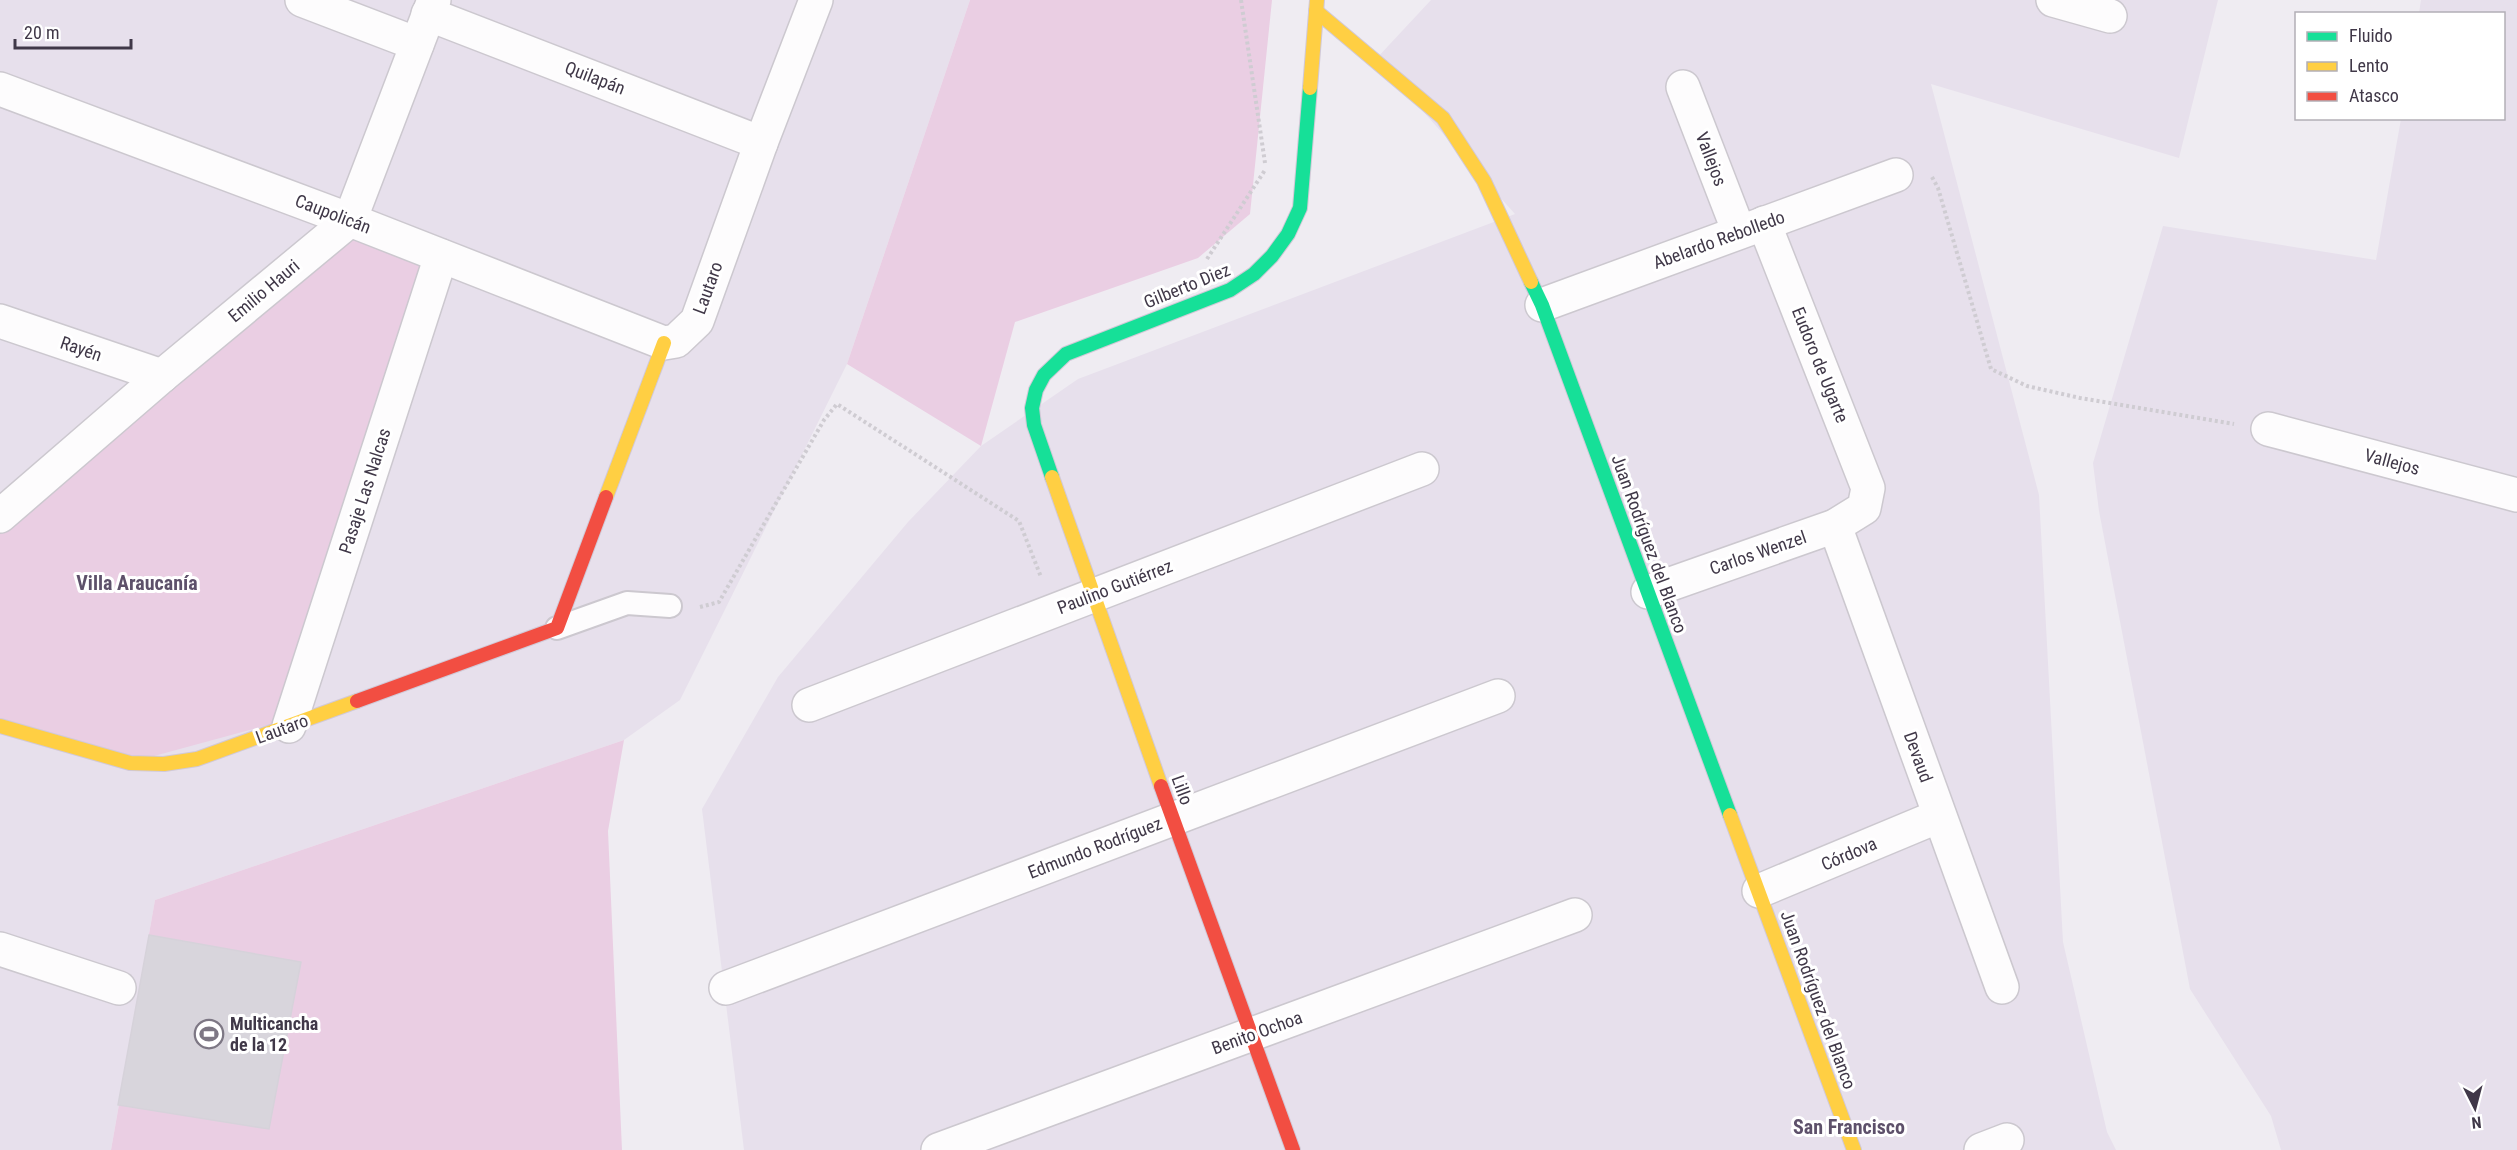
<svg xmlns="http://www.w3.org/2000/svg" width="2517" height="1150" viewBox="0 0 2517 1150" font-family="'Roboto Condensed',sans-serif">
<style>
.residential{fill:#e7e0ec}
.green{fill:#eacee3}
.building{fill:#d8d5dc;stroke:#d6d2da;stroke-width:1.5}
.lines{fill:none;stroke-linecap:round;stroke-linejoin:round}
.lane-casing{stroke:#ccc8cf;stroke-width:26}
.street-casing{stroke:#ccc8cf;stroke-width:36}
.fast-casing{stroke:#d1c9d7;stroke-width:16}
.slow-casing{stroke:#d1c9d7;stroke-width:16}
.jam-casing{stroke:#d1c9d7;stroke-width:16}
.path{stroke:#cfccd2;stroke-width:4;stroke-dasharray:3 3;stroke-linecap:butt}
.lane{stroke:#fdfcfd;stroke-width:22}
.street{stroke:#fdfcfd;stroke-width:33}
.fast{stroke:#16e098;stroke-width:14}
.slow{stroke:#ffcf43;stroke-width:14}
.jam{stroke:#f24e42;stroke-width:14}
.labels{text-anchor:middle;stroke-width:6;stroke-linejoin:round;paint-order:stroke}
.street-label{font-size:18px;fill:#403848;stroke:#fff}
.poi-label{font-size:18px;font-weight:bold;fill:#403848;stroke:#fff;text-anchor:start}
.neighbourhood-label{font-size:20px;font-weight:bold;fill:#5d506a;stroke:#fff}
</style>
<rect width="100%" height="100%" fill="#efecf2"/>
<g class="residential">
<polygon points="0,0 970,0 847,364 680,700 624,740 155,900 111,1150 0,1150"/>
<polygon points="1431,0 2218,0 2179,158 1931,84 2039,495 2063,942 2107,1132 2116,1150 744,1150 702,809 778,677 908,522 981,446 1078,379 1515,214 1376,59"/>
<polygon points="2421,0 2517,0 2517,1150 2281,1150 2271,1116 2190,989 2099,511 2093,463 2163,226 2376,260 2401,119 2504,118 2504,14 2419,13"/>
</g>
<g class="green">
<polygon points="970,0 1272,0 1250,214 1198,258 1015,322 981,446 847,364"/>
<polygon points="351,227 436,257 286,720 143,759 0,718 0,524"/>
<polygon points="624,740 608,831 622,1150 111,1150 155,900"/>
</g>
<polygon class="building" points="149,935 301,962 269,1129 118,1105"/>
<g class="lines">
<g class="lane-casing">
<polyline id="lane" points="557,628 627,603 670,606"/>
</g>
<g class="street-casing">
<g id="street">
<polyline points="302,0 417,44"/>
<polyline points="2053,0 2110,16"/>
<polyline points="428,14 761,143"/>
<polyline points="1683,87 1739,232"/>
<polyline points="0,89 350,220 664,343 676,341 697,321 761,143 816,0"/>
<polyline points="1542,305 1896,175"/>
<polyline points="0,321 162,376"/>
<polyline points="2268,429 2517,495"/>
<polyline points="0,516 162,376 350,220 434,0"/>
<polyline points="1835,526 2002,987"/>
<polyline points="1648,592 1835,526 1864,508 1868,488 1764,223"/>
<polyline points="809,705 1422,469"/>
<polyline points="289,726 441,256"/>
<polyline points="1759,891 1939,816"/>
<polyline points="0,949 119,988"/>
<polyline points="726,988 1498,696"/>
<polyline points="938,1150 1575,915"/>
<polyline points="1981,1150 2007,1140"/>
</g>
</g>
<g class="fast-casing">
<g id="fast">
<polyline points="1531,282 1542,305 1730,815"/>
<polyline points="1052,477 1034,425 1032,408 1036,390 1044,375 1066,354 1230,290 1254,274 1272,256 1288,234 1300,208 1310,88"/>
</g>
</g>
<g class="slow-casing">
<g id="slow">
<polyline points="1316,11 1443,118 1484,181 1531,282"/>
<polyline points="1310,88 1317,0"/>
<polyline points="1052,477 1161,786"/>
<polyline points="606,497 664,343"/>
<polyline points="0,726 130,763 164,764 197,759 357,701"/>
<polyline points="1730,815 1854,1150"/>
</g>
</g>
<g class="jam-casing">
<g id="jam">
<polyline points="357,701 557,628 606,497"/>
<polyline points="1161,786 1293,1150"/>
</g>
</g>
<g class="path">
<polyline points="1241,0 1265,163"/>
<polyline points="1932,177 1938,188 1991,369 2027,386 2080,398 2234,424"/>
<polyline points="1207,259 1265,170"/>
<polyline points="700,607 719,602 824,420 837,404 1019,521 1041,577"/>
</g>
<use href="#lane" class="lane"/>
<use href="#street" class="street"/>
<use href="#fast" class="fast"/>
<use href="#slow" class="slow"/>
<use href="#jam" class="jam"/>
</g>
<defs>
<g id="stadium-ring" transform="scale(1.5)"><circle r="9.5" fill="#fff" stroke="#7d7784" stroke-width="1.5"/><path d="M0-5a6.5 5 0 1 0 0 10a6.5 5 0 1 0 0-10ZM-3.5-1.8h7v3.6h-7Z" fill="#7d7784"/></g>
</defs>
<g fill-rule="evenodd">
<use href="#stadium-ring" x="209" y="1034"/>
</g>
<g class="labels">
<g class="street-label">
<text transform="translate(595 78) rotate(21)" y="6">Quilapán</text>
<text transform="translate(1711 159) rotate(69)" y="6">Vallejos</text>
<text transform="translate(333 214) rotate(21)" y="6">Caupolicán</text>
<text transform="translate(1719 240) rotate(-20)" y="6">Abelardo Rebolledo</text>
<text transform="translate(1187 286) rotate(-22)" y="6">Gilberto Diez</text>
<text transform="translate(708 288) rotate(-70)" y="6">Lautaro</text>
<text transform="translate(264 291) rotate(-40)" y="6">Emilio Hauri</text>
<text transform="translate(81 349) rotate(19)" y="6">Rayén</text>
<text transform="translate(1820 365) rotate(68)" y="6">Eudoro de Ugarte</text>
<text transform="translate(2392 462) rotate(15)" y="6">Vallejos</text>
<text transform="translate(365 491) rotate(-72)" y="6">Pasaje Las Nalcas</text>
<text transform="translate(1649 544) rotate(70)" y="6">Juan Rodríguez del Blanco</text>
<text transform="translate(1758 553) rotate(-19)" y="6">Carlos Wenzel</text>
<text transform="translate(1115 587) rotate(-21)" y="6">Paulino Gutiérrez</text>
<text transform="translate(282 729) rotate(-20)" y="6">Lautaro</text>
<text transform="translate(1918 757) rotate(70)" y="6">Devaud</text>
<text transform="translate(1182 790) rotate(70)" y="6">Lillo</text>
<text transform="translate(1095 848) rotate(-21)" y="6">Edmundo Rodríguez</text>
<text transform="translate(1849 854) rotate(-23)" y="6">Córdova</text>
<text transform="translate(1818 1000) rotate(70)" y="6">Juan Rodríguez del Blanco</text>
<text transform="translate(1257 1033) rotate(-20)" y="6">Benito Ochoa</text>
</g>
<g class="poi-label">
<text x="230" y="1030">Multicancha<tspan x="230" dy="21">de la 12</tspan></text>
</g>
<g class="neighbourhood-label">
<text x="137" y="590">Villa Araucanía</text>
<text x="1849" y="1134">San Francisco</text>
</g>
</g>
<rect x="2295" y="12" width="210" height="108" fill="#ffffff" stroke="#b3afb6" stroke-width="1.5"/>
<rect x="2307" y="32" width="30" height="9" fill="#16e098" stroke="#b3afb6" stroke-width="1.5"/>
<text x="2349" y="42" font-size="18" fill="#403848">Fluido</text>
<rect x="2307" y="62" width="30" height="9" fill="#ffcf43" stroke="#b3afb6" stroke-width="1.5"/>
<text x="2349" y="72" font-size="18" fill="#403848">Lento</text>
<rect x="2307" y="92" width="30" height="9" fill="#f24e42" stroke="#b3afb6" stroke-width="1.5"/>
<text x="2349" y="102" font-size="18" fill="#403848">Atasco</text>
<g transform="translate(2475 1108) rotate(174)" stroke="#ffffff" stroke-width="4.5" paint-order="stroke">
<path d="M0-4.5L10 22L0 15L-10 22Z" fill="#403848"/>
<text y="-9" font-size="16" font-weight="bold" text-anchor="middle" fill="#403848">N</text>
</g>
<path d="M15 39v9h116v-9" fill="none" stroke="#403848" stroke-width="3"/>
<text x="24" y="39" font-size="18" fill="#403848" stroke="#ffffff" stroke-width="4.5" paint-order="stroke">20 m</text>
</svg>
